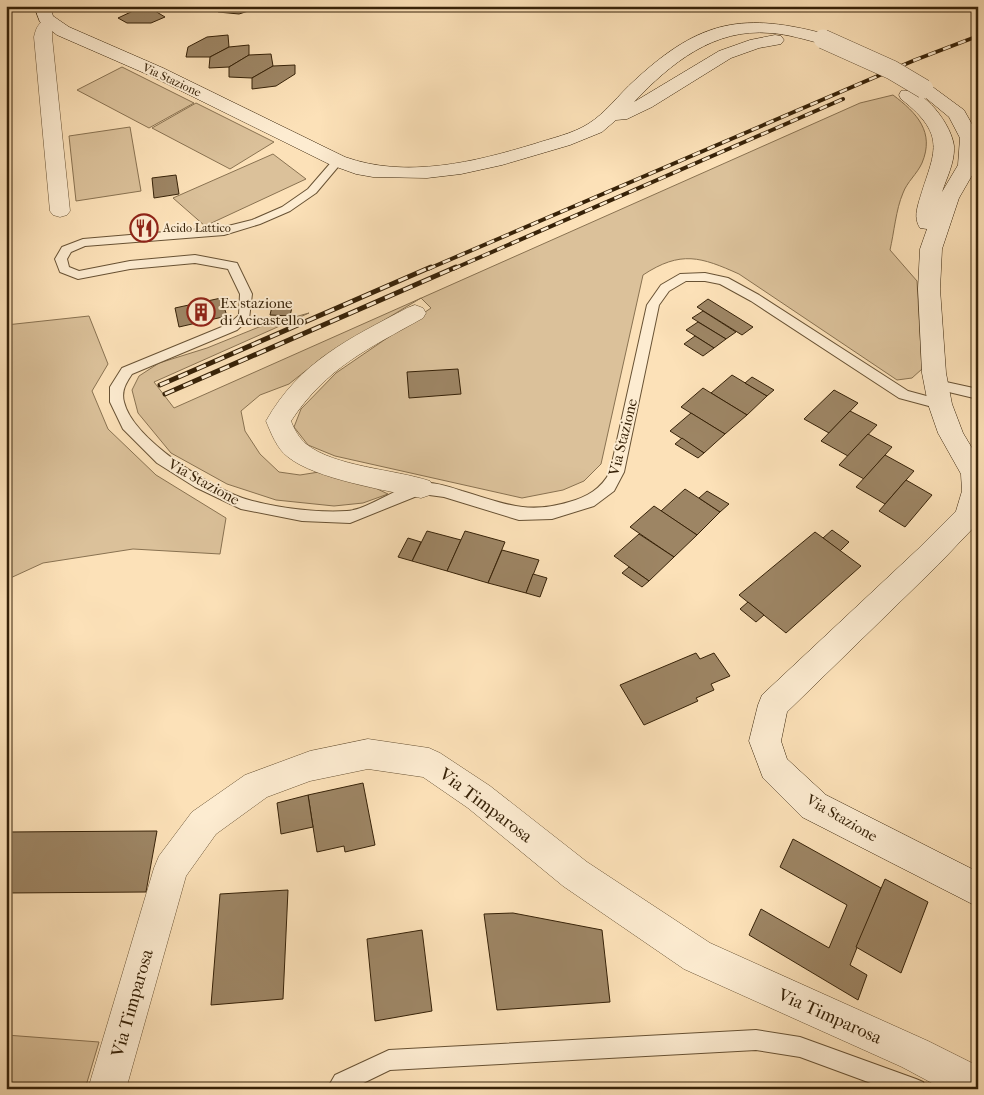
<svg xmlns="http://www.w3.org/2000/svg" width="984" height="1095" viewBox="0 0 984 1095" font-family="'IM FELL French Canon',serif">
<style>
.green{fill:#dbc19a;stroke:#897251}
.building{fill:#9d8564;stroke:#372208}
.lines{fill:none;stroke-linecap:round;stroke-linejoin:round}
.lane-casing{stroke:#685234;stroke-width:2}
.street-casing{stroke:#685234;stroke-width:1}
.secondary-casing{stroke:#372208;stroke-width:1}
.lane{fill:#fdecd1;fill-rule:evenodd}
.street{fill:#fdecd1;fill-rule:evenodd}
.secondary{fill:#fdecd1;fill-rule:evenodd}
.rail-far1-casing{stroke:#372208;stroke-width:4}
.rail-casing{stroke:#372208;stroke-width:5}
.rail-far1{stroke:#fdecd1;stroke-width:2.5;stroke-dasharray:8;stroke-linecap:butt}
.rail{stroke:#fdecd1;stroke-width:3;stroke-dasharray:10;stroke-linecap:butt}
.secondary-bridge-casing{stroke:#372208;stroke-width:20;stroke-linecap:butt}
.secondary-bridge{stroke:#fdecd1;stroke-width:19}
.labels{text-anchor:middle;stroke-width:4;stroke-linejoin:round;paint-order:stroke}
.far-street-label{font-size:12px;fill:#372208;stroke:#fdecd1}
.far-poi-label{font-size:12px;fill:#372208;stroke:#fdecd1;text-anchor:start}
.poi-label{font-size:15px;fill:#372208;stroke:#fdecd1;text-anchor:start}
.street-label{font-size:15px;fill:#372208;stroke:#fdecd1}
.near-street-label{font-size:18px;fill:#372208;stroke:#fdecd1}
</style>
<rect width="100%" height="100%" fill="#fce1b8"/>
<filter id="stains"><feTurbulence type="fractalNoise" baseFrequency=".004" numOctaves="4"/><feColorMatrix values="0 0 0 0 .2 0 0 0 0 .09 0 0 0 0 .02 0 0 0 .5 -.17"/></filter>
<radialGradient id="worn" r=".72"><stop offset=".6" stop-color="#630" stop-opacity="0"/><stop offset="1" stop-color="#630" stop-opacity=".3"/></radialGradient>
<g class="green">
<polygon points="122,67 194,103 149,128 77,90"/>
<path d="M893,95C917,113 935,132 922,163C917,174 907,182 903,193C896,209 894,233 890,250L917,281L922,369L912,378L897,380L739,274C701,257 681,250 643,275L601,464L584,481L563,490L522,498L335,456L308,445L294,427L301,409L336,373L431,308L421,298L323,357L289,384L260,395L241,411L245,431L260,454L279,472L300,475L319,472L371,486L388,494L363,503L334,506L276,500L227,484L171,453L138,413L132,390L139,376L159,363L207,348L259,327L309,313L154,382L174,408L860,103Z"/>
<polygon points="196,103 274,142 230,169 152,128"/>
<polygon points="130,127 141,191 76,201 69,136"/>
<polygon points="273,154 306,179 205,226 173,198"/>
<polygon points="89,316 108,364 92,391 108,429 156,475 226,518 220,554 133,549 43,563 6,580 6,325"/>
<polygon points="6,1035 99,1042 85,1089 6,1089"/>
</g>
<g class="building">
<polygon points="126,6 166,6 155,11 133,11"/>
<polygon points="223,6 264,6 239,14 218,12"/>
<polygon points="133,11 155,11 165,17 151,23 127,23 118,18"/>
<polygon points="228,35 229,47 210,57 186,57 188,47 207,37"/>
<polygon points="249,45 249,55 229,67 209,68 210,57 229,47"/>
<polygon points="271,54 273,66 252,78 229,77 229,67 249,55"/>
<polygon points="295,65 295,74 276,86 252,89 252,78 273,66"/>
<polygon points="176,175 179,194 154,198 152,178"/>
<polygon points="221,298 227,316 179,327 175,308"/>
<polygon points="708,299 753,327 742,335 697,307"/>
<polygon points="273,302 293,303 290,316 270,315"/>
<polygon points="703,311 736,332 726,339 692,318"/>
<polygon points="698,322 726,339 714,348 686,330"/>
<polygon points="695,336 714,348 703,356 684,344"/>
<polygon points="458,369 461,394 409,398 407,372"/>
<polygon points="732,375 767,396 747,415 711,393"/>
<polygon points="752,377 774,390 767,396 745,383"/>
<polygon points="703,388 711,393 747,415 725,434 681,407"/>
<polygon points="834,390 858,403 829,433 804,419"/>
<polygon points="850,411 877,425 848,456 821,441"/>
<polygon points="691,413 725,434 704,453 670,431"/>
<polygon points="868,434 892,447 864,479 839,465"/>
<polygon points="682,438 704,453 698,458 675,444"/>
<polygon points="885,455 914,471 885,504 856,487"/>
<polygon points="906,480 932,495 905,527 879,511"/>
<polygon points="685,489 720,512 697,535 661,511"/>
<polygon points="707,491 729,504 720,512 699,498"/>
<polygon points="654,506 697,535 674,557 630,527"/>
<polygon points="832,530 849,542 840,551 823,538"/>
<polygon points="427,531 461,540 447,571 412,561"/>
<polygon points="465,531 505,542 488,583 447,571"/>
<polygon points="815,532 861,566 786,633 739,595"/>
<polygon points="639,534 674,557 649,581 614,556"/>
<polygon points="408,538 421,542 412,561 398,557"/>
<polygon points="502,550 539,560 526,593 488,583"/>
<polygon points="629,567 649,581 642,587 622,573"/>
<polygon points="533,574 547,578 540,597 526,593"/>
<polygon points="748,602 764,615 756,622 740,609"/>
<polygon points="696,653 700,659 714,653 730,676 711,684 714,690 696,698 698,701 644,725 620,685"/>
<polygon points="363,783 375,845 345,852 344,846 317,852 308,795"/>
<polygon points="308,795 313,827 281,834 277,803"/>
<polygon points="157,831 146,892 6,893 6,832"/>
<polygon points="793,839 881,888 850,965 867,975 858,1000 749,935 761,909 829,948 847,905 780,867"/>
<polygon points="885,879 928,902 901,973 856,947"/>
<polygon points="288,890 283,999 211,1005 220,894"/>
<polygon points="513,913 602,930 610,1002 497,1010 484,914"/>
<polygon points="422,930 432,1011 375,1021 367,939"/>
</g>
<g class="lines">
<g class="lane-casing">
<g id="lane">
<path d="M338,158L343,161L316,193L290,211L260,224L224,235L85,246L71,252L67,259L69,267L79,271L130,261L195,255L237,263L252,294L249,319L237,330L132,374C126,383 121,391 124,402C133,440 214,490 249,500C277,508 318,513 347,511C368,510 401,484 421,483C435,482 450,487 462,491C503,503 526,515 569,502C587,497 601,489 610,472L647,305L661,285L680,274L705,273L728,278L759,295L908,391L945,401L947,404L945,407L940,409L899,398L751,301L720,284L705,281H686L669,291L659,305L624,472L614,491L594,506L552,519L519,520L444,497L422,494L350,523L302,521L241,509L195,487L157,463L123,429L110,402V387L122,368L229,324L239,315L240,294L228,269L195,263L130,269L78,279L60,272L55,259L62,247L83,239L224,227L252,220L282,207L308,189L334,159Z"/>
<polygon points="937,380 978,389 978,399 932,388 930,385 932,382"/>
<polygon points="756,1030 800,1037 916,1079 923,1082 926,1089 887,1089 800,1057 756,1050 390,1070 351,1089 327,1089 335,1075 389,1050"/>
</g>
</g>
<g class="street-casing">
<g id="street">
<path d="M50,18L56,19L58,23L52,30V37L70,211L67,215L60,217L53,215L50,211L34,37C36,27 40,20 50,18Z"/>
<path d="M415,305L423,308L426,313L423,318C368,349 327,367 291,421C294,429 299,438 306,444C335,467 394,469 430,481L434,488L430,495L421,498C386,490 315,479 288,457C277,449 271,433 266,421C300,361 349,339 407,308Z"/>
<polygon points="368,739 429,748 440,753 490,786 587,862 710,943 928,1041 978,1066 978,1089 943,1089 902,1067 684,969 563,886 468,808 423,777 368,769 310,781 267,797 216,834 186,876 126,1089 88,1089 154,868 159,856 192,812 245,775 310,751"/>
</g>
</g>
<g class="secondary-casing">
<g id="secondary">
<path d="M34,6H50L53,16L69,27L163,68L345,157C406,179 475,162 534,144C552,138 572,134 588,124C606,113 619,94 635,80C701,19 744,12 829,35L832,39L829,43L823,44C806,40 788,34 770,33C714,28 671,63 634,102L719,51L750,40L775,35L781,36L784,40L781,44L759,48L731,58L652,107L627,119L616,120L602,132L570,145L502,165L461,174L427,178L373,177L356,174L331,165L151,76L57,35L40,22Z"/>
<path d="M924,84L930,85L964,110L978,135V165L959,198L942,249L940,289L946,373L952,404L963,433L978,458V523L938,565L787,712L781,741L787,759L826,795L978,872V907L802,817L763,778L749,741L758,705L762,695L918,549L956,511L962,491L961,474L938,433L928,404L922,373L918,289L920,249L927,229L920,228C915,220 916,213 918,205C932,154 951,138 901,99L899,95L901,91C924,86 952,126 954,146C955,162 947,177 942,192L958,165L960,138L949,117L915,89L918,85Z"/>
</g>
</g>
<use href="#lane" class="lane"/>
<use href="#street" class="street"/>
<use href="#secondary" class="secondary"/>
<g class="rail-far1-casing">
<g id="rail-far1">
<polyline points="428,269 915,60 978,36"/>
<polyline points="453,269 843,99"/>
</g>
</g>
<g class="rail-casing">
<g id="rail">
<polyline points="160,385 431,267"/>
<polyline points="165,394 456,267"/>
</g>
</g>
<use href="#rail-far1" class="rail-far1"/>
<use href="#rail" class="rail"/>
<g class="secondary-bridge-casing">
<polyline id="secondary-bridge" points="823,39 892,70 924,89"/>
</g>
<use href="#secondary-bridge" class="secondary-bridge"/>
</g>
<defs>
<g id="restaurant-ring" transform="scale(1.4375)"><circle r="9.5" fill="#fdecd1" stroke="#8f2418" stroke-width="1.5"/><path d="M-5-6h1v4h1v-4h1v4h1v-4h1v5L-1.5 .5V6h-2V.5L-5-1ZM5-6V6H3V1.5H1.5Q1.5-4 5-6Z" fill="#8f2418"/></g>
<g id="building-ring" transform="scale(1.4375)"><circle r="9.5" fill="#fdecd1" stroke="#8f2418" stroke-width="1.5"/><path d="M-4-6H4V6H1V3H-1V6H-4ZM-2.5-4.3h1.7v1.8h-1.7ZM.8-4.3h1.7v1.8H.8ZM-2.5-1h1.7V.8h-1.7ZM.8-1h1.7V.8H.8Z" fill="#8f2418"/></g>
</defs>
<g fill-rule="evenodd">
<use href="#restaurant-ring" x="144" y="228"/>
<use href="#building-ring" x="201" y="312"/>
</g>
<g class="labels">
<g class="far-street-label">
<text transform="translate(172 80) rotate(25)" y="4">Via Stazione</text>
</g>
<g class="far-poi-label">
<text x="163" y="232">Acido Lattico</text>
</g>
<g class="poi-label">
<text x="220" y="308">Ex stazione<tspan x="220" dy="17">di Acicastello</tspan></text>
</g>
<g class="street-label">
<text transform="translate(623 437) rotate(-76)" y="5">Via Stazione</text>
<text transform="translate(204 482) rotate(29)" y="5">Via Stazione</text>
<text transform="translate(842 818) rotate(30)" y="5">Via Stazione</text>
</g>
<g class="near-street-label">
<text transform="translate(486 805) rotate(37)" y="6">Via Timparosa</text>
<text transform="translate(132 1003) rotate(-74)" y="6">Via Timparosa</text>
<text transform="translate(830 1016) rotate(24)" y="6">Via Timparosa</text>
</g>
</g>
<rect width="984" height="1095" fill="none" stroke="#fce1b8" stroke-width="25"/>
<rect x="8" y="8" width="969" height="1080" fill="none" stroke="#372208" stroke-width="2.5"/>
<rect x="12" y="12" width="959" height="1070" fill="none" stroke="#372208"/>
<rect width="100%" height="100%" filter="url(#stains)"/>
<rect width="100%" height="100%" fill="url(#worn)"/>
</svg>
